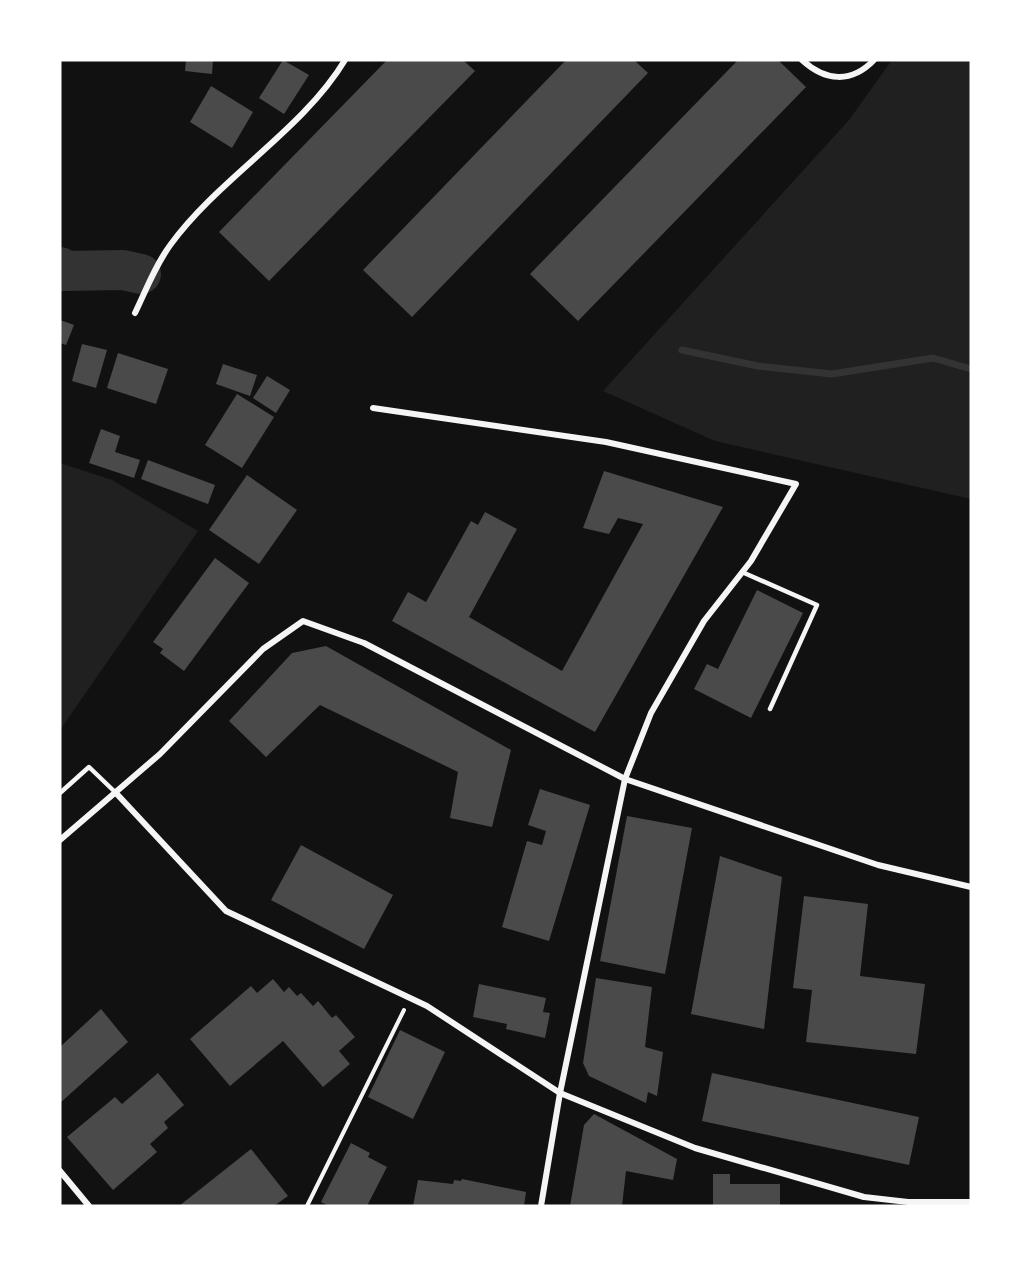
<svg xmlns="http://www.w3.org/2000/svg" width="1031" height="1266" viewBox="0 0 1031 1266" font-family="'Work Sans',sans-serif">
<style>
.green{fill:#202020}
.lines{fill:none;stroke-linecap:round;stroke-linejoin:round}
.stream{stroke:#333;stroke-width:7}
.river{stroke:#333;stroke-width:40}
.building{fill:#4a4a4a}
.path{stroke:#f5f5f5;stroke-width:4}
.service{stroke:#f5f5f5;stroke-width:4.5}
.minor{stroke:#f5f5f5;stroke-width:6}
</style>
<rect width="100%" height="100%" fill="#111"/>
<g class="green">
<polygon points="892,60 971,60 971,499 715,441 603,391 849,120"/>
<polygon points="60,463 112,480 198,531 60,730"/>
</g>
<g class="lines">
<polyline class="stream" points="682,350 758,366 832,374 933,358 971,369"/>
<polyline class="river" points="60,267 64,271 123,270 141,274"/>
</g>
<g class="building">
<polygon points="186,60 213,60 212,74 185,71"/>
<polygon points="283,60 309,75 284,114 259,98"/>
<polygon points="387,60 463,60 475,71 269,281 219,232"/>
<polygon points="566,60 634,60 648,73 412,317 363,270"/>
<polygon points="738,60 778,60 806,87 578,321 530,274"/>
<polygon points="211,86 253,112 232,148 190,122"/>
<polygon points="60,320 74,325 66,345 60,343"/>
<polygon points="82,344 107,350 96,388 72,381"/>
<polygon points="118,353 168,369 156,404 107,388"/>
<polygon points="223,364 257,375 250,396 216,384"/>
<polygon points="267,376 290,390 276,413 253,398"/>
<polygon points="237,394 274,417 242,468 205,445"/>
<polygon points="101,429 120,436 115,452 140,460 134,478 89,463"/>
<polygon points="148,460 215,485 208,504 141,479"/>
<polygon points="604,471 723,507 595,732 392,621 408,592 426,602 471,521 478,525 485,512 517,529 469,617 562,671 643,524 618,518 609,534 583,528"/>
<polygon points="247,475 297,510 259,564 209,530"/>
<polygon points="215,558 249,583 184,671 160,653 163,649 153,642"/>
<polygon points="757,590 803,613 751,718 694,689 707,664 718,669"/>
<polygon points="326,646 511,750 492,827 450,818 458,772 320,705 266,757 229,721 292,653"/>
<polygon points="540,789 590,805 549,941 502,927 527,841 542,845 546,831 528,825"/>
<polygon points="627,816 692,828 665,974 600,961"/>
<polygon points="301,845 393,895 364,949 271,900"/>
<polygon points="720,856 782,877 764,1029 691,1014"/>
<polygon points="804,896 868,904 860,976 925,984 916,1054 806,1042 812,990 793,988"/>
<polygon points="596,978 652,987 645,1047 663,1052 657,1096 648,1092 646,1103 589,1076 583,1063"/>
<polygon points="273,979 284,992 289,987 297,996 301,993 313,1006 318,1001 332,1018 336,1015 355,1037 339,1051 350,1064 323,1087 283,1041 230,1086 190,1039 251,986 257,993"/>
<polygon points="479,984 546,998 543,1012 550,1013 545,1038 506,1029 507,1024 473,1017"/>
<polygon points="101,1009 128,1042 60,1103 60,1047"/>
<polygon points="400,1030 445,1052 413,1119 368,1097"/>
<polygon points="158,1073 184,1105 164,1122 168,1128 150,1144 157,1152 113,1190 67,1137 115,1097 122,1104"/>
<polygon points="712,1073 919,1117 909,1165 702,1121"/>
<polygon points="594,1114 677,1159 673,1180 626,1171 622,1206 570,1206 584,1125"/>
<polygon points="351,1143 370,1153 368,1157 387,1167 367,1206 329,1206 321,1202"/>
<polygon points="251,1149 288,1196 274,1206 179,1206"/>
<polygon points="713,1174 730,1174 730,1184 780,1184 780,1206 713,1206"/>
<polygon points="462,1179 526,1192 524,1206 413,1206 418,1180 453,1184 454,1180 461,1181"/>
</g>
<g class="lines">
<polyline class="path" points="307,1206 404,1010"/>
<g class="service">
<polyline points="742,572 817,605 770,709"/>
<polyline points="60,793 89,767 115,792"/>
</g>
<g class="minor">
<path d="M802,60C825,81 851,84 874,60"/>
<path d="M135,313C146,290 156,264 171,244C219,178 303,130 345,60"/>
<polyline points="373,408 606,442 796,484 751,561 704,621 651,713 625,779 560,1093 541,1206"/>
<polyline points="115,792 226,911 427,1006 560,1093 695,1148 864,1197 908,1202 971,1202"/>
<polyline points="60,840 160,754 263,649 303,621 364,643 625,779 878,865 971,887"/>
<polyline points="60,1171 89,1206"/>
</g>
</g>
<rect width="1031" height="1266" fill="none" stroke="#ffffff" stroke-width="123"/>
</svg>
